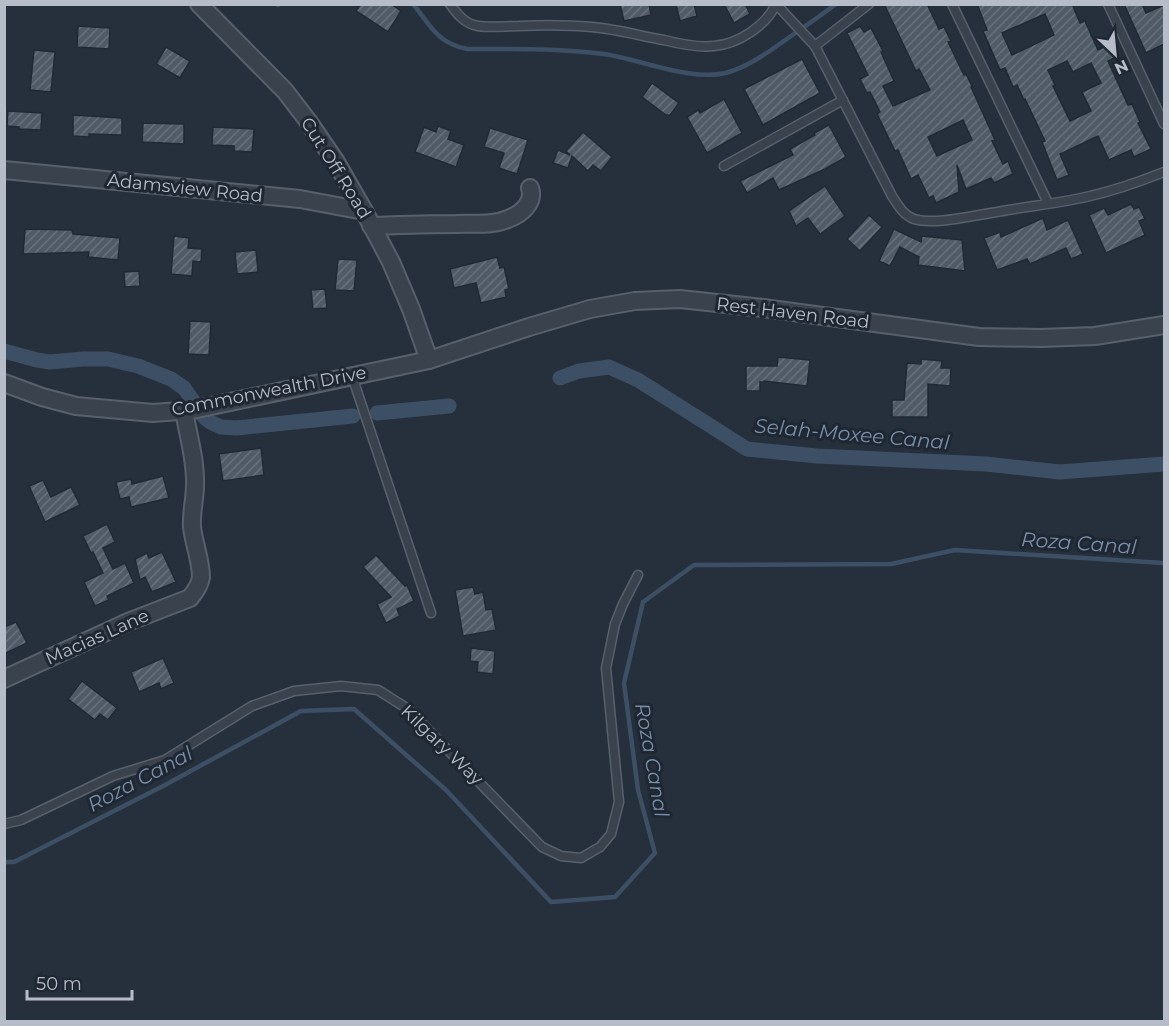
<svg xmlns="http://www.w3.org/2000/svg" width="1169" height="1026" viewBox="0 0 1169 1026" font-family="Montserrat,sans-serif">
<style>
.lines{fill:none;stroke-linecap:round;stroke-linejoin:round}
.stream{stroke:#3d4f64;stroke-width:4.5}
.canal{stroke:#3d4f64;stroke-width:15}
.building{fill:url(#building-hatch);stroke:#212934;stroke-width:1.5;fill-rule:evenodd}
.service-casing{stroke:#58606b;stroke-width:11}
.minor-casing{stroke:#58606b;stroke-width:20}
.service{stroke:#3a424d;stroke-width:8}
.minor{stroke:#3a424d;stroke-width:16}
.labels{text-anchor:middle;stroke-width:6;stroke-linejoin:round;paint-order:stroke}
.street-label{font-size:18px;fill:#b6bdc8;stroke:#1f2732}
.water-label{font-size:20px;font-style:italic;fill:#798fa9;stroke:#1f2732}
</style>
<defs>
<pattern id="building-hatch" width="6" height="6" patternUnits="userSpaceOnUse" patternTransform="scale(1.5)"><rect width="6" height="6" fill="#505b67"/><path d="M-1 1l2-2M0 6l6-6M5 7l2-2" fill="none" stroke="#67717b"/></pattern>
</defs>
<rect width="100%" height="100%" fill="#26303c"/>
<g class="lines">
<g class="stream">
<polyline points="278,4 278,5"/>
<path d="M413,4C431,26 437,43 467,49C512,49 558,48 604,54C639,59 695,83 729,72C749,66 767,53 784,41C801,29 819,17 836,4"/>
<polyline points="4,862 14,862 165,785 301,711 354,709 446,790 551,902 615,897 655,853 638,790 624,683 643,602 694,565 891,564 955,550 1163,563 1164,564"/>
</g>
<g class="canal">
<polyline points="4,351 37,360 50,362 83,359 108,359 138,366 171,379 184,388 205,418 210,422 221,427 236,428 353,416"/>
<polyline points="560,378 579,371 609,367 638,380 747,449 817,456 986,464 1060,472 1164,464"/>
<polyline points="377,413 449,406"/>
</g>
</g>
<g class="building">
<polygon points="361,4 391,4 401,11 388,32 356,11"/>
<polygon points="620,4 649,4 651,15 624,21"/>
<polygon points="676,4 694,4 697,16 680,21"/>
<polygon points="724,4 745,4 750,14 734,23"/>
<path d="M884,4H927L939,29L944,27L951,41L948,42L964,75L966,74L972,86L971,87L995,140L992,141L1003,164L1008,161L1013,174L994,183L991,178L966,189L957,165L959,192L936,203L933,196L929,198L918,175L911,179L898,150L895,151L877,114L880,112L870,92L867,93L860,79L868,75L847,33L860,26L864,32L871,28L883,51L881,52L894,81L883,86L893,106L930,90L919,69L916,71ZM963,120L972,140L937,156L928,137Z"/>
<path d="M977,4H1072L1080,23L1085,21L1098,50L1108,45L1114,58L1108,61L1128,105L1132,104L1140,122L1138,123L1151,149L1134,157L1131,150L1109,160L1098,136L1060,154L1069,175L1057,180L1042,142L1045,141L1025,99L1024,100L1017,85L1013,87L1005,68L1000,70L983,31L987,30ZM1045,14L1054,35L1012,55L1002,33ZM1067,61L1073,72L1091,63L1101,83L1082,92L1091,111L1070,121L1053,86L1055,85L1048,70Z"/>
<polygon points="1124,4 1142,4 1146,13 1164,5 1164,44 1146,53"/>
<polygon points="78,26 110,28 109,49 77,47"/>
<polygon points="166,47 190,61 180,78 156,64"/>
<polygon points="34,50 55,52 51,92 30,90"/>
<polygon points="802,59 820,93 763,125 744,89"/>
<polygon points="652,83 679,103 670,115 666,115 642,97"/>
<polygon points="724,99 742,133 707,153 687,117 698,110 700,113"/>
<polygon points="8,111 42,113 41,130 19,129 19,127 7,126"/>
<polygon points="73,115 122,118 122,135 89,134 89,137 73,136"/>
<polygon points="143,123 184,124 184,144 142,142"/>
<polygon points="829,125 846,157 825,169 779,190 773,178 747,193 740,181 793,155 790,149 815,135 814,133"/>
<polygon points="438,126 451,131 448,139 464,145 456,167 415,152 424,127 436,132"/>
<polygon points="213,127 254,129 252,152 234,151 234,146 212,145"/>
<polygon points="490,128 528,140 517,174 499,168 504,153 484,147"/>
<polygon points="583,132 612,157 601,171 593,165 588,171 572,156 568,168 553,163 558,150 570,155 566,151"/>
<polygon points="825,186 845,216 820,234 808,218 796,226 789,211"/>
<polygon points="1131,204 1134,209 1139,207 1145,219 1139,221 1145,235 1106,253 1089,215 1104,208 1108,215"/>
<polygon points="869,215 882,227 860,251 847,239"/>
<polygon points="1043,218 1047,230 1068,220 1083,254 1071,259 1066,248 1030,264 1027,259 997,270 984,238 1000,232 1001,237"/>
<polygon points="25,229 72,230 73,234 120,238 118,260 88,257 89,252 23,254"/>
<polygon points="894,229 921,242 922,236 962,240 965,271 918,265 919,257 900,247 890,266 879,261"/>
<polygon points="174,236 189,238 188,248 202,249 201,262 193,261 192,276 171,274"/>
<polygon points="256,250 258,272 237,274 235,252"/>
<polygon points="497,257 500,268 504,267 509,289 505,290 506,297 481,303 476,283 454,288 450,269"/>
<polygon points="338,259 357,260 354,291 335,290"/>
<polygon points="139,271 140,286 125,287 124,272"/>
<polygon points="325,289 327,308 313,309 311,290"/>
<polygon points="190,321 211,322 209,355 188,354"/>
<polygon points="778,357 810,360 807,386 764,381 764,382 760,382 760,391 746,391 746,366 777,366"/>
<polygon points="921,359 942,361 941,368 951,368 950,386 928,384 928,417 892,417 892,400 904,400 907,363 921,364"/>
<polygon points="261,448 264,475 223,481 219,454"/>
<polygon points="163,476 169,498 131,507 129,497 120,499 116,482 131,479 132,484"/>
<polygon points="43,480 51,497 71,487 80,505 45,522 29,486"/>
<polygon points="107,524 115,542 103,548 113,569 125,563 134,583 107,596 109,600 95,606 84,582 103,573 93,552 91,553 83,536"/>
<polygon points="162,552 176,582 152,592 145,577 140,580 135,559 147,553 149,558"/>
<polygon points="376,555 405,586 407,585 414,601 397,609 400,616 386,623 377,604 391,597 363,567"/>
<polygon points="473,587 475,594 483,592 486,610 492,609 496,630 463,636 455,590"/>
<polygon points="16,622 27,643 4,654 4,627"/>
<polygon points="471,648 495,651 493,674 477,672 478,662 470,661"/>
<polygon points="163,658 174,683 161,689 159,683 139,692 131,672"/>
<polygon points="82,681 117,708 108,720 100,714 95,720 68,699"/>
</g>
<g class="lines">
<g class="service-casing">
<g id="service">
<path d="M450,4C457,14 465,24 478,26C491,28 506,26 519,26C543,25 568,25 592,27C616,29 641,36 664,40C680,44 698,48 714,46C738,44 766,26 776,4"/>
<path d="M776,4L815,46L892,196C898,205 903,215 914,219C934,225 970,216 991,213C1022,207 1055,204 1086,197C1113,191 1139,182 1164,172"/>
<polyline points="952,4 1048,203"/>
<polyline points="1108,4 1164,124"/>
<polyline points="815,46 869,4"/>
<polyline points="724,166 843,100"/>
<polyline points="352,376 431,613"/>
<polyline points="4,824 21,820 113,776 165,760 252,706 294,691 341,686 378,690 408,709 542,847 561,856 581,858 600,847 611,834 619,802 606,668 615,624 623,604 638,575"/>
</g>
</g>
<g class="minor-casing">
<g id="minor">
<polyline points="199,4 285,91 308,121 336,162 364,211 391,262 411,309 429,360"/>
<polyline points="4,170 300,199 364,211"/>
<path d="M371,226C400,225 428,224 456,224C473,223 492,226 508,219C521,214 535,203 530,188"/>
<polyline points="4,383 42,397 76,406 153,413 192,410 429,360 529,327 590,309 635,301 680,299 763,308 979,337 1041,338 1095,336 1164,325"/>
<path d="M4,679L128,622L190,598C195,592 200,585 201,577C201,561 194,544 192,527C191,513 195,499 195,485C196,460 188,435 184,411"/>
</g>
</g>
<use href="#service" class="service"/>
<use href="#minor" class="minor"/>
</g>
<g class="labels">
<g class="street-label">
<text transform="translate(336 168) rotate(58)" y="6">Cut Off Road</text>
<text transform="translate(185 188) rotate(6)" y="6">Adamsview Road</text>
<text transform="translate(793 313) rotate(7)" y="6">Rest Haven Road</text>
<text transform="translate(269 391) rotate(-11)" y="6">Commonwealth Drive</text>
<text transform="translate(97 637) rotate(-24)" y="6">Macias Lane</text>
<text transform="translate(442 745) rotate(44)" y="6">Kilgary Way</text>
</g>
<g class="water-label">
<text transform="translate(852 434) rotate(5)" y="7">Selah-Moxee Canal</text>
<text transform="translate(1079 543) rotate(4)" y="7">Roza Canal</text>
<text transform="translate(652 760) rotate(80)" y="7">Roza Canal</text>
<text transform="translate(140 779) rotate(-28)" y="7">Roza Canal</text>
</g>
</g>
<rect width="1169" height="1026" fill="none" stroke="#b6bdc8" stroke-width="12"/>
<g transform="translate(1115 54) rotate(154)" stroke="#1f2732" stroke-width="4.5" paint-order="stroke">
<path d="M0-4.5L10 22L0 15L-10 22Z" fill="#b6bdc8"/>
<text y="-9" font-size="16" font-weight="bold" text-anchor="middle" fill="#b6bdc8">N</text>
</g>
<path d="M27 990v9h105v-9" fill="none" stroke="#b6bdc8" stroke-width="3"/>
<text x="36" y="990" font-size="18" fill="#b6bdc8" stroke="#1f2732" stroke-width="4.5" paint-order="stroke">50 m</text>
</svg>
